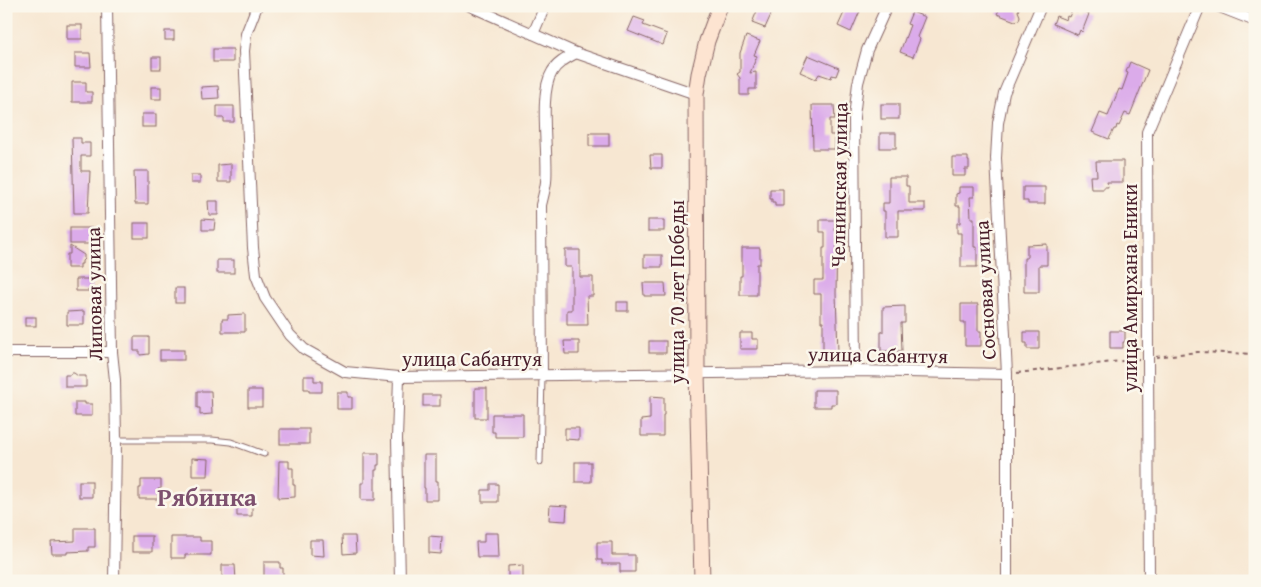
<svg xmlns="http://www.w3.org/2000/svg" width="1261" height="587" viewBox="0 0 1261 587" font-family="'Gentium Book Plus',serif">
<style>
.building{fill:#dbabea}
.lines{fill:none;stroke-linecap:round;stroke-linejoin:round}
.lane-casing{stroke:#876565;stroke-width:7}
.street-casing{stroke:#876565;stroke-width:12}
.secondary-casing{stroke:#876565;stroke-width:17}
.path{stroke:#876565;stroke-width:2;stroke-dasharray:4 4;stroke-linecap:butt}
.lane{stroke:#fff;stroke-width:5}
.street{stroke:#fff;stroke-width:10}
.secondary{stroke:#fde4d1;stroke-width:15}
.labels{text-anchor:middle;stroke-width:5;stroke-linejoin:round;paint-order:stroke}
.street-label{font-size:20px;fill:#4a1f2b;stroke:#fbf7ec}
.district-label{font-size:25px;font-weight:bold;fill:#7d506e;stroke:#fbf7ec}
</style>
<rect width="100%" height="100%" fill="#fbf7ec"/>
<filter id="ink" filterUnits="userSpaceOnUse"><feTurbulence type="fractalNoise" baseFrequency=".02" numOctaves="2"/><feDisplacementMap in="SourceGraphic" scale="10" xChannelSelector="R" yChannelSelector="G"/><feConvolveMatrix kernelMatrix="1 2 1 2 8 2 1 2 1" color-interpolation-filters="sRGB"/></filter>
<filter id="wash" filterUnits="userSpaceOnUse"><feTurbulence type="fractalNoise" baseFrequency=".0096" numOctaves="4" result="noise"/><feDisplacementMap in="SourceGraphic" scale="20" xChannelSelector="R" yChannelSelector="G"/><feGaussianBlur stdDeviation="1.12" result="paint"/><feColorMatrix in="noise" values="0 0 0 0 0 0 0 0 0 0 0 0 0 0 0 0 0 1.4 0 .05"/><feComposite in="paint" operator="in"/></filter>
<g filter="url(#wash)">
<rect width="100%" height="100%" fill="#f7e7d2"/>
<g id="blocks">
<g class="building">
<polygon points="759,6 765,6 773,10 765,28 752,23"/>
<polygon points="847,6 862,6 851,32 838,26"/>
<polygon points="1001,6 1020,6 1018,11 1020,16 1019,20 1015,21 997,14"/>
<polygon points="1072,10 1077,12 1078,10 1089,14 1082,32 1080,30 1078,35 1053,24 1056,16 1066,20 1067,16 1069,17"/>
<polygon points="912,12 925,17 917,37 920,39 913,57 900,52 910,25 907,24"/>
<polygon points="634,17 645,21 643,25 667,34 663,45 628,31"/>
<rect x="67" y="25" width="15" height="14"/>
<rect x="165" y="31" width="9" height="9"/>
<polygon points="746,36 760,41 754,55 757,56 750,73 756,72 756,89 749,89 749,95 740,95 740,78 737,74 740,72 740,53"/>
<rect x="213" y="49" width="20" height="13"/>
<polygon points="75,53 90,53 91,67 75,67"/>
<polygon points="808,55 839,68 836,76 832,75 831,78 819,74 816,79 800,72"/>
<rect x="152" y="57" width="9" height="12"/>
<polygon points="1130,62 1148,70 1130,115 1125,113 1119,126 1117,125 1116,129 1114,129 1109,139 1092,132 1100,113 1108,116 1119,89 1122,90 1128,73 1126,72"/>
<polygon points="72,82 86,82 86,92 92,92 92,102 72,102"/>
<polygon points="218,86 219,98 202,99 201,87"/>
<rect x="151" y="87" width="10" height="12"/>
<rect x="881" y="104" width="18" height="15"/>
<polygon points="812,105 834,105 835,119 830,119 830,135 835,135 835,149 813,149"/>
<polygon points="217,106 234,106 234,122 224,122 224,118 217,118"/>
<rect x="142" y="114" width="14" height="13"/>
<rect x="589" y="133" width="20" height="13"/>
<rect x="880" y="133" width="16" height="15"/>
<polygon points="72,138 81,138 81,143 90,143 90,156 81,156 81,171 90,171 88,213 74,213"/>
<polygon points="650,155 662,155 662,168 651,168"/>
<polygon points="952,157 968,157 968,161 969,161 969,169 965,169 965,176 952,176"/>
<polygon points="1096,161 1123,161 1123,182 1107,182 1108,187 1104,187 1104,189 1091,189 1090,176 1097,176"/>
<polygon points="231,164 231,182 218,182 218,165"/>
<polygon points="134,171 148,171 148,204 135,204"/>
<rect x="191" y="175" width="9" height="8"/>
<polygon points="889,177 906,177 906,186 909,186 909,203 925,203 925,211 898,211 898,237 885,237 885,211 883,211 883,203 889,203"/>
<polygon points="959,187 974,187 974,197 970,197 971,218 974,218 974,247 977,247 977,267 961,267 961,233 957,233 957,223 960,223 960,206 956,206 956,194 959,193"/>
<polygon points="1023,187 1045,187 1045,204 1028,204 1028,201 1023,201"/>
<polygon points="770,189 783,189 783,206 775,206 775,202 772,202 772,199 770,199"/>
<polygon points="208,201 218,201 218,215 209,215"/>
<polygon points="202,219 215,220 214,230 202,230"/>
<rect x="648" y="220" width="16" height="11"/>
<polygon points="820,220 835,220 835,231 837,231 836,294 838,352 823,352 823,322 821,322 821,294 814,294 814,280 823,280 823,248 825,248 825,232 820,232"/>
<rect x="134" y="223" width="15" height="15"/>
<rect x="70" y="228" width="23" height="16"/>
<polygon points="1047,244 1047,265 1039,265 1039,292 1024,292 1024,258 1027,258 1027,245"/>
<polygon points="70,246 84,255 84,259 82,261 82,264 80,264 80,268 67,268 67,254 70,254"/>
<polygon points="742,248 760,248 760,264 757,264 757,295 740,295 740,276 742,276"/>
<polygon points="565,250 580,250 580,277 593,277 593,296 587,296 588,325 567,325 567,310 572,310 572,267 565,267"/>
<rect x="644" y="255" width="18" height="12"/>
<rect x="217" y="260" width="17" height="13"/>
<rect x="76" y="279" width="15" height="12"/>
<polygon points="643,283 665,283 666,296 644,296"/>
<rect x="175" y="288" width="9" height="15"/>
<rect x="617" y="302" width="11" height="9"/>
<polygon points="961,304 978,304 978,331 981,331 981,346 965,346 965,322 961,322"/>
<polygon points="905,306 905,323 901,323 902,351 881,351 881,332 883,332 883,307"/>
<polygon points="84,311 84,325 67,325 67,312"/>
<polygon points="245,314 245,332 222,332 222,319 228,319 228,315"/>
<rect x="25" y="317" width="11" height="9"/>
<polygon points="1110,331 1125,331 1125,342 1123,342 1123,348 1110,348"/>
<polygon points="1024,332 1039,332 1039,349 1027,349 1027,343 1024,343"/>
<polygon points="740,333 752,333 752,339 758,339 758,349 740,349"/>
<polygon points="134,337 149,337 149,354 140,355 140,351 134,351"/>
<polygon points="564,341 579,341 579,354 565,354"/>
<rect x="649" y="341" width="17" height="12"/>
<rect x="160" y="350" width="24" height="10"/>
<polygon points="71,373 74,373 78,376 86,376 86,387 65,387 65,375 70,375"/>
<polygon points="304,376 314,376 314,381 322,381 322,392 309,392 309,389 304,389"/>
<rect x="475" y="388" width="12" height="30"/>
<rect x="248" y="390" width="14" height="17"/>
<polygon points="814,390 836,390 836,404 831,404 831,407 814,407"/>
<polygon points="197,391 211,391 212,414 200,415 200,408 197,408"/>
<polygon points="337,392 348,392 348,397 352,397 352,409 337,409"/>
<rect x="423" y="395" width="17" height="11"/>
<polygon points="650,396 664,397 664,415 663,415 663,436 641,436 641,420 650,419"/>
<polygon points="75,402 85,402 85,404 92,404 92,416 75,416"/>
<polygon points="492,414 523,414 523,437 495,437 495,432 492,432"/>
<polygon points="565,428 579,428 579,440 565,439"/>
<rect x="280" y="429" width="29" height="15"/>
<polygon points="364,453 379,453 379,465 377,465 377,470 375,470 375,500 361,500 361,483 364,483"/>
<polygon points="424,455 436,455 436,481 438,481 438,500 425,500 425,488 424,488"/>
<polygon points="192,458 209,459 208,476 192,476"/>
<polygon points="279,461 289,461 289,468 293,468 293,485 295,485 295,497 278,498"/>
<rect x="575" y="462" width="16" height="20"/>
<polygon points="141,480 161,480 161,489 158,489 158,499 139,499 139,488 141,488"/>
<rect x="79" y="481" width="13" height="16"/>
<polygon points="490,484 498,484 498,502 482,502 482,490 490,490"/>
<rect x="203" y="490" width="10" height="13"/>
<polygon points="241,499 252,499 252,516 237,516 237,506 241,506"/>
<polygon points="550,505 567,506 566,521 549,520"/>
<polygon points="75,528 95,528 95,547 88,547 88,551 67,552 67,554 52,554 51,542 75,541"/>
<polygon points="484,533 498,533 499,557 477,557 476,542 484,542"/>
<rect x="132" y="536" width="20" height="16"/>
<polygon points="342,536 355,536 356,553 343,554"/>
<polygon points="429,536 442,537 441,554 429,553"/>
<polygon points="171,537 200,537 200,541 211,541 211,555 185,555 185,558 171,558"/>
<polygon points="310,540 323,540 324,556 310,555"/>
<polygon points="597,542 612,542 612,555 635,555 635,572 620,572 620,564 602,564 602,560 597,560"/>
<polygon points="264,562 280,562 280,568 283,568 283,577 264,577"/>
<polygon points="222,565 235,565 236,581 222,581"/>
<polygon points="523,565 523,581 508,581 508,566"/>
</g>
</g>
</g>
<g filter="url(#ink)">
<use href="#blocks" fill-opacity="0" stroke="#876565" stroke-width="1"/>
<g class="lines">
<g class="lane-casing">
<g id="lane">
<polyline points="116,440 212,440 231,442 264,454"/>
<polyline points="540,462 542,376"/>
</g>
</g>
<g class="street-casing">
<g id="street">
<polyline points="107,6 112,352 115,380 116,440 114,581"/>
<polyline points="257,6 246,34 244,51 253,248 256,275 265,298 290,335 304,349 345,372 399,377 856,371 1007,374"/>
<polyline points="470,6 576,53 696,94"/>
<polyline points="1217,6 1255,21"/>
<polyline points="533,34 545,6"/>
<polyline points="6,352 112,352"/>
<polyline points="856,371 854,117 858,83 867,50 887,6"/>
<path d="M542,376L541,205C543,197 545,190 546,182C549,154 538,94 552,72C557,63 567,58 576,53"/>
<polyline points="399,377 397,439 400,581"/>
<polyline points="1007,581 1007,374 996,158 998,123 1004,93 1041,6"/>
<polyline points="1149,581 1147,132 1200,6"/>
</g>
</g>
<g class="secondary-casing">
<polyline id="secondary" points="702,581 697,372 696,94 699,74 707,41 720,6"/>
</g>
<g class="path">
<polyline points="1156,357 1197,352 1255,354"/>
<polyline points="1017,373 1139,359"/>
</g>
<use href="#lane" class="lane"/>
<use href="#street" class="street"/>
<use href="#secondary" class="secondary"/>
</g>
</g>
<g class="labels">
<g class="street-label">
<text transform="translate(839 185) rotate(-89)" y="7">Челнинская улица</text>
<text transform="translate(1130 288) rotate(-90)" y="7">улица Амирхана Еники</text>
<text transform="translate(985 290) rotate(-93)" y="7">Сосновая улица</text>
<text transform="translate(677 292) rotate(-90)" y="7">улица 70 лет Победы</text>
<text transform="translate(94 294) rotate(-91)" y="7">Липовая улица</text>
<text transform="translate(878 355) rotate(1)" y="7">улица Сабантуя</text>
<text x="472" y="366">улица Сабантуя</text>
</g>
<g class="district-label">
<text x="207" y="506">Рябинка</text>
</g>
</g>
<rect width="1261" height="587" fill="none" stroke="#fbf7ec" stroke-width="25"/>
</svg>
